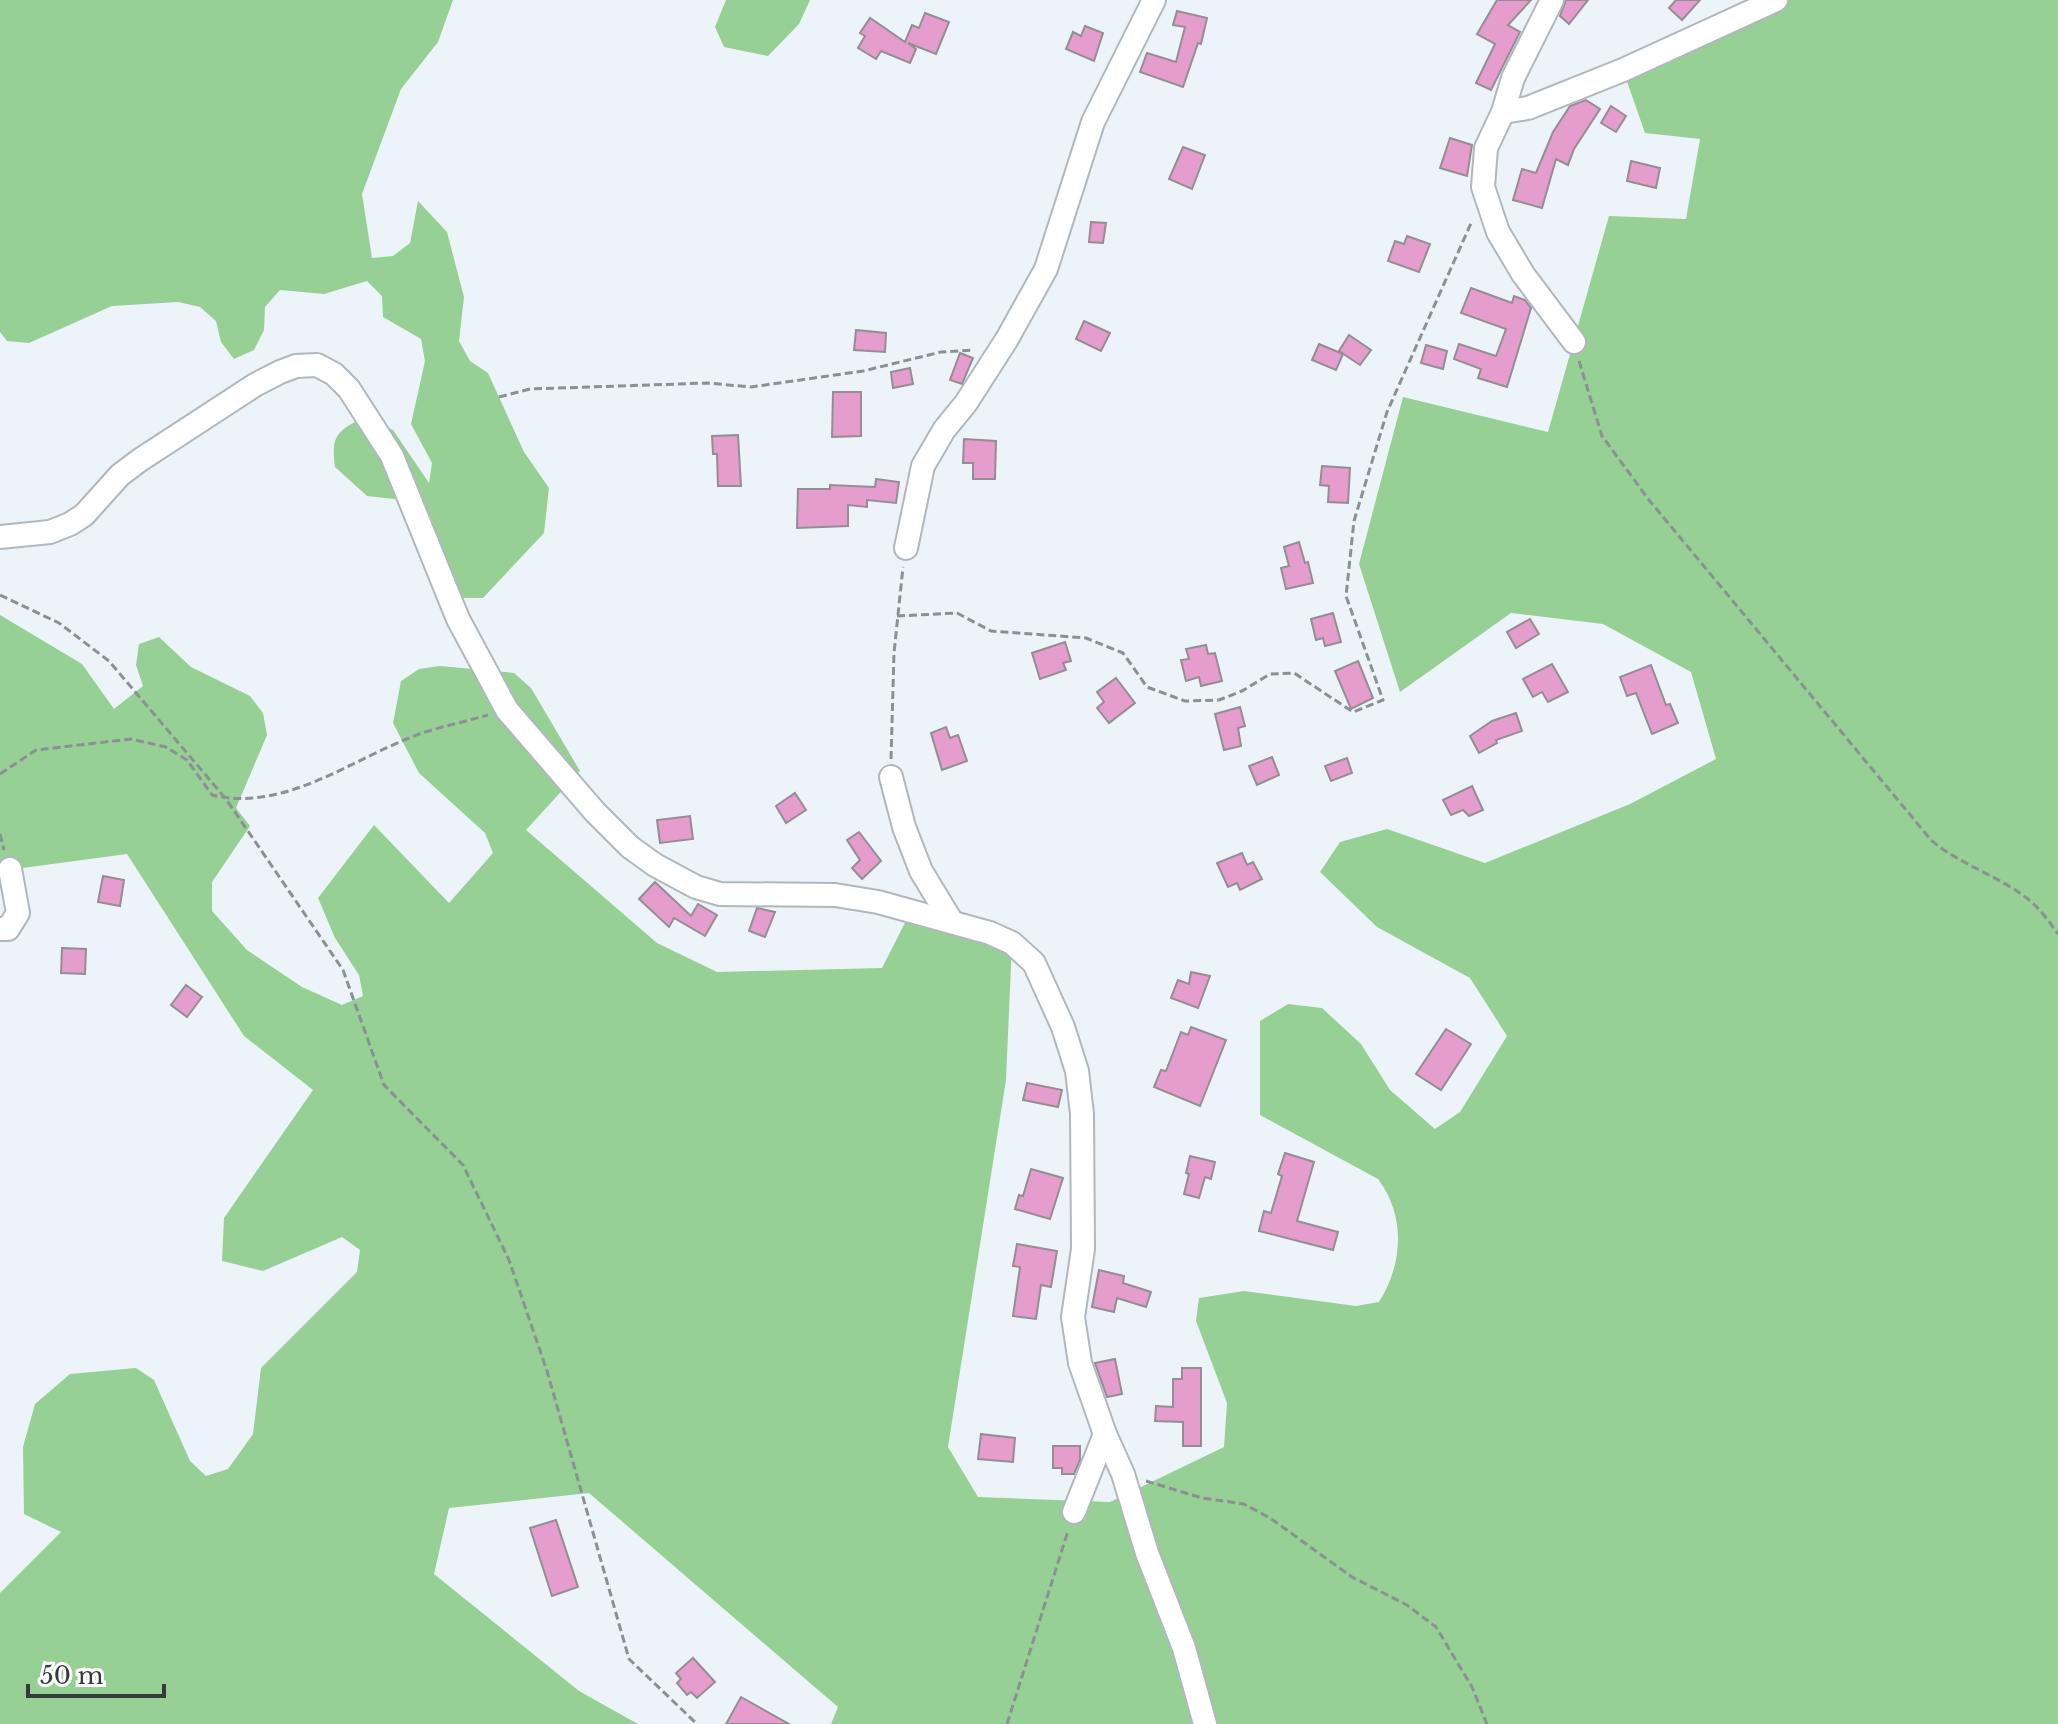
<svg xmlns="http://www.w3.org/2000/svg" width="2058" height="1724" viewBox="0 0 2058 1724" font-family="'Libre Baskerville',serif">
<style>
.forest{fill:#96d094}
.building{fill:#e49dcc;stroke:#958d92;stroke-width:2}
.lines{fill:none;stroke-linecap:round;stroke-linejoin:round}
.street-casing{stroke:#b0b8be;stroke-width:26}
.path{stroke:#8b9094;stroke-width:3;stroke-dasharray:8 4;stroke-linecap:butt}
.street{stroke:#fff;stroke-width:22}
</style>
<rect width="100%" height="100%" fill="#ecf4fa"/>
<g class="forest">
<path d="M0,0H453L438,42L401,89L362,194L372,258L393,256L410,243L418,201L447,232L464,297L459,341L470,361L488,373L524,452L549,488L544,533L483,598H461L412,501L367,496L335,467C331,437 336,431 363,418L393,430L429,483L432,463L411,424L425,361L421,339L383,317L382,296L367,281L324,294L280,290L265,307L264,330L254,350L234,359L221,342L216,321L200,307L178,302L112,306L29,343L7,341L0,332Z"/>
<polygon points="726,0 810,0 799,24 768,56 724,47 715,27"/>
<path d="M1776,0H2058V1724H831L838,1707L589,1493L449,1508L434,1574L579,1691L638,1724H0V1593L61,1532L24,1514L23,1447L35,1404L70,1374L136,1368L154,1380L190,1461L206,1476L228,1469L253,1434L261,1368L357,1272L360,1250L342,1237L263,1271L222,1261L224,1218L313,1090L244,1036L127,854L0,871V615L82,664L114,709L143,686L136,665L139,644L159,637L191,667L250,696L263,713L267,735L236,808L250,826L212,882V911L247,950L302,987L342,1005L363,996L359,975L335,938L318,898L374,825L449,903L493,853L485,833L419,773L393,723L401,681L419,669L440,666L514,673L531,688L580,771L526,830L657,943L717,972L882,968L911,911L1012,943L1006,1080L948,1447L978,1497L1110,1502L1224,1447L1227,1403L1196,1321L1199,1298L1244,1291L1356,1306L1379,1302C1403,1264 1406,1216 1378,1179L1260,1115V1021L1288,1004L1322,1008L1361,1044L1390,1090L1435,1129L1460,1112L1507,1036L1470,978L1377,927L1320,872L1340,842L1387,829L1485,863L1630,804L1716,759L1691,672L1603,624L1511,613L1400,692L1359,564L1403,397L1548,432L1609,216L1686,219L1700,139L1645,133L1623,70Z"/>
</g>
<g class="building">
<polygon points="1497,0 1531,0 1508,25 1520,32 1491,90 1476,83 1495,44 1477,34"/>
<polygon points="1566,0 1588,0 1569,24 1560,16"/>
<polygon points="1676,0 1700,0 1682,20 1669,8"/>
<polygon points="1177,11 1207,18 1201,44 1198,43 1183,87 1140,72 1147,53 1176,62 1185,27 1173,25"/>
<polygon points="925,13 949,22 936,54 908,43 916,49 910,63 881,51 876,59 858,48 865,36 860,33 870,18 905,42 912,25 919,28"/>
<polygon points="1085,26 1103,33 1094,61 1066,49 1073,32 1081,36"/>
<polygon points="1586,100 1600,109 1574,149 1568,165 1556,159 1542,208 1513,200 1522,169 1536,173 1553,132 1570,106"/>
<polygon points="1611,106 1626,116 1616,132 1601,123"/>
<polygon points="1450,138 1472,145 1467,176 1440,168"/>
<polygon points="1183,147 1205,155 1192,189 1169,179"/>
<polygon points="1631,161 1660,168 1656,188 1627,181"/>
<polygon points="1091,222 1106,223 1103,243 1089,242"/>
<polygon points="1407,236 1430,244 1419,272 1388,261 1395,241 1404,244"/>
<polygon points="1471,288 1512,303 1514,296 1525,300 1531,308 1507,387 1478,378 1481,369 1454,359 1459,344 1496,356 1506,329 1461,313"/>
<polygon points="1084,321 1110,333 1101,351 1076,339"/>
<polygon points="856,330 886,333 885,352 854,350"/>
<polygon points="1349,335 1371,350 1360,365 1339,351"/>
<polygon points="1319,344 1343,354 1336,370 1312,360"/>
<polygon points="1426,345 1447,351 1443,369 1421,363"/>
<polygon points="960,353 973,358 962,384 950,380"/>
<polygon points="910,368 913,384 893,388 891,372"/>
<polygon points="833,392 861,392 861,436 832,437"/>
<polygon points="738,435 741,486 718,486 717,454 713,454 712,436"/>
<polygon points="964,439 996,441 995,479 973,479 973,463 963,463"/>
<polygon points="1322,466 1350,468 1348,503 1328,502 1329,486 1320,485"/>
<polygon points="876,479 899,482 896,503 867,500 867,507 848,505 848,526 797,528 798,489 830,489 830,485 875,487"/>
<polygon points="1299,542 1305,563 1308,562 1313,583 1286,589 1281,568 1289,566 1284,547"/>
<polygon points="1333,613 1341,642 1325,646 1323,638 1316,640 1311,619"/>
<polygon points="1530,619 1539,634 1516,648 1507,632"/>
<polygon points="1065,642 1071,661 1063,663 1066,670 1040,679 1032,653"/>
<polygon points="1206,645 1208,654 1215,653 1222,681 1201,686 1199,677 1186,681 1181,660 1189,659 1186,649"/>
<polygon points="1358,661 1373,698 1351,709 1335,671"/>
<polygon points="1552,664 1568,692 1548,702 1542,692 1533,697 1523,679"/>
<polygon points="1651,665 1666,705 1670,704 1678,723 1652,734 1636,693 1627,696 1620,677"/>
<polygon points="1116,678 1135,703 1109,723 1097,708 1104,702 1097,692"/>
<polygon points="1240,707 1245,726 1238,728 1241,746 1224,750 1215,714"/>
<polygon points="1516,713 1522,731 1496,740 1497,743 1479,753 1470,736 1492,721"/>
<polygon points="946,727 950,738 958,735 967,761 942,770 931,733"/>
<polygon points="1272,757 1279,775 1257,785 1249,766"/>
<polygon points="1347,758 1352,773 1331,781 1325,766"/>
<polygon points="1472,786 1483,810 1469,816 1463,810 1451,815 1443,800"/>
<polygon points="795,793 806,810 786,823 776,806"/>
<polygon points="690,816 693,839 660,843 657,820"/>
<polygon points="859,832 881,861 862,879 852,868 860,860 847,840"/>
<polygon points="1242,853 1247,865 1253,862 1262,879 1240,890 1237,883 1228,887 1217,863"/>
<polygon points="103,876 124,880 120,906 98,902"/>
<polygon points="655,882 691,916 698,904 717,915 705,936 674,918 669,927 639,899"/>
<polygon points="757,908 775,912 765,937 749,931"/>
<polygon points="62,948 86,949 85,974 61,973"/>
<polygon points="1191,972 1210,976 1198,1008 1171,998 1178,980 1189,984"/>
<polygon points="186,985 202,997 187,1017 171,1005"/>
<polygon points="1191,1027 1226,1040 1200,1106 1154,1087 1161,1070 1166,1071 1181,1032 1188,1035"/>
<polygon points="1446,1029 1471,1044 1441,1090 1416,1074"/>
<polygon points="1027,1083 1062,1090 1058,1107 1023,1100"/>
<polygon points="1285,1153 1314,1162 1297,1221 1338,1232 1333,1250 1259,1231 1264,1211 1271,1213 1282,1176 1278,1174"/>
<polygon points="1190,1156 1215,1162 1211,1179 1205,1177 1199,1198 1184,1194 1189,1174 1186,1173"/>
<polygon points="1031,1169 1063,1178 1050,1219 1015,1209 1019,1195 1023,1196"/>
<polygon points="1017,1244 1057,1251 1051,1287 1041,1285 1036,1319 1013,1316 1020,1267 1013,1266"/>
<polygon points="1099,1270 1124,1276 1123,1283 1151,1292 1146,1307 1117,1298 1114,1312 1092,1307"/>
<polygon points="1115,1359 1122,1394 1107,1397 1095,1363"/>
<polygon points="1182,1368 1201,1368 1201,1446 1183,1446 1183,1422 1155,1421 1156,1406 1173,1407 1173,1379 1182,1379"/>
<polygon points="981,1434 1015,1438 1013,1462 978,1459"/>
<polygon points="1053,1446 1080,1446 1080,1460 1074,1474 1062,1474 1062,1468 1053,1468"/>
<polygon points="556,1520 578,1587 552,1596 530,1528"/>
<polygon points="693,1658 715,1682 697,1698 691,1692 687,1695 677,1683 681,1679 676,1673"/>
<polygon points="741,1697 789,1724 726,1724"/>
</g>
<g class="lines">
<g class="street-casing">
<g id="street">
<polyline points="1552,0 1513,78 1503,112 1486,148 1483,187 1498,232 1523,274 1574,342"/>
<polyline points="1503,112 1528,108 1623,70 1776,0"/>
<polyline points="0,537 50,532 70,524 84,515 120,475 140,460 255,385 280,372 296,366 317,365 334,374 349,389 392,456 458,619 507,710 595,812 630,847 655,865 696,887 720,894 835,895 878,902 990,933 1012,943 1034,963 1063,1027 1077,1071 1082,1114 1083,1249 1073,1317 1080,1363 1105,1434 1123,1474 1147,1553 1184,1648 1205,1724"/>
<polyline points="906,548 923,466 944,430 966,403 1007,339 1046,269 1093,122 1154,0"/>
<polyline points="891,777 904,827 921,871 952,922"/>
<polyline points="0,929 8,929 18,913 10,869"/>
<polyline points="1074,1512 1105,1434"/>
</g>
</g>
<g class="path">
<path d="M1579,361L1602,436L1649,500L1931,840C1959,864 1994,874 2024,896C2038,906 2048,920 2058,934"/>
<polyline points="499,397 530,389 708,383 751,387 863,371 941,352 974,350"/>
<polyline points="0,595 59,623 109,661 226,799 343,970 384,1085 463,1165 509,1260 547,1371 629,1659 697,1724"/>
<polyline points="897,616 957,613 991,631 1086,638 1123,653 1147,687 1185,701 1219,700 1242,691 1270,674 1294,673 1353,712 1383,700 1346,596 1354,521 1387,412 1472,221"/>
<polyline points="891,759 894,653 903,567"/>
<path d="M0,774L36,750L131,739L166,747L187,760L212,795C286,813 356,756 422,733C444,726 467,721 488,715"/>
<polyline points="0,834 4,850"/>
<polyline points="1146,1481 1202,1498 1244,1504 1270,1518 1352,1577 1407,1605 1436,1627 1472,1687 1487,1724"/>
<polyline points="1007,1724 1068,1531"/>
</g>
<use href="#street" class="street"/>
</g>
<path d="M28 1684v12h136v-12" fill="none" stroke="#373a3c" stroke-width="4"/>
<text x="40" y="1684" font-size="24" fill="#373a3c" stroke="#ffffff" stroke-width="6" paint-order="stroke">50 m</text>
</svg>
